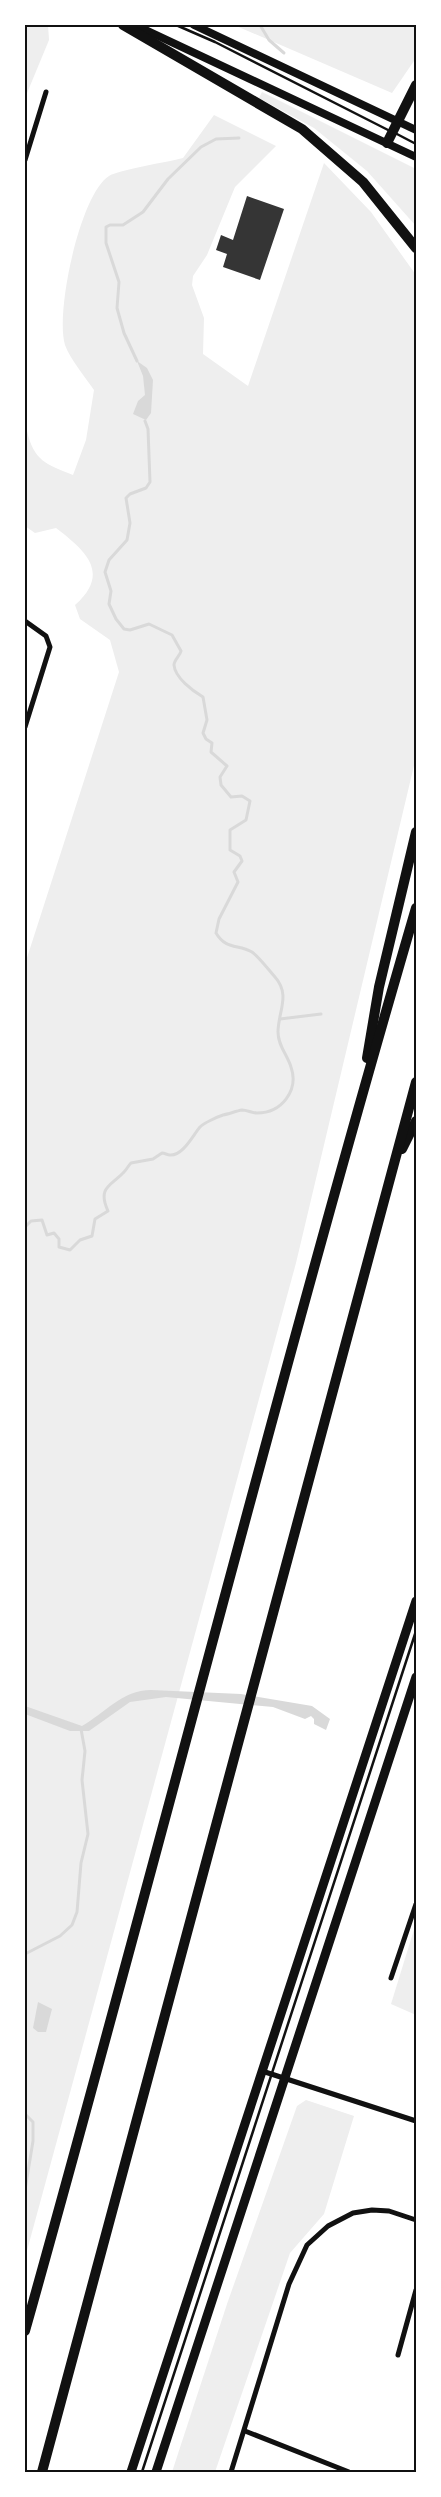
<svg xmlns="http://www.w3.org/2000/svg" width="441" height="2497" viewBox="0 0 441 2497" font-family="'Space Grotesk',sans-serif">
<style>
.green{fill:#eee}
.water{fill:#d9d9d9}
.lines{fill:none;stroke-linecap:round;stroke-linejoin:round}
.stream{stroke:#d9d9d9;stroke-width:3}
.building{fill:#353535}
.service{stroke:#111;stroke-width:2.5}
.minor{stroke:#111;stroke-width:5}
.secondary{stroke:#111;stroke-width:8}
.primary{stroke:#111;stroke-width:9}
.motorway{stroke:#111;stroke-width:10}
.neatline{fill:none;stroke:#111;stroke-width:2}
</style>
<rect width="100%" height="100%" fill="#fff"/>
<g class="green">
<polygon points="25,25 48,25 49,40 25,98"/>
<polygon points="234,25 416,25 416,58 392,93"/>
<polygon points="262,92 416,169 416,226 367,171 314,128 259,98"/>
<path d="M214,115L276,146L235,187L207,255L193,276L192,285L204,318L203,354L248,386L324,163L371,212L416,275V757L296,1263L25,2258V964L119,672L110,640L80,619L75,605C111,573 86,551 56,528L35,533L25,526V430L27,431C34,461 46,464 73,475L86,440L94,390C86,378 70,359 65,345C55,313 80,194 109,176C118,170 168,162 183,158Z"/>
<polygon points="416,1923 416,2015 391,2004"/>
<polygon points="306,2100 354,2116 324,2214 290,2253 215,2472 172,2472 227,2304 297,2106"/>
</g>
<g class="water">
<polygon points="137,361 147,368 153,380 151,413 146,420 133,414 138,401 145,395 143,376"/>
<path d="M151,1690L241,1694L312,1706L330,1719L326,1730L314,1724V1719L311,1716L305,1719L273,1707L166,1697L130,1702L89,1731H70L25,1714V1706L82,1726C105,1713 122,1690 151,1690Z"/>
<polygon points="38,2002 52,2009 46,2032 38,2032 33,2028"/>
</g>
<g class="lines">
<g class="stream">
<polyline points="260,25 269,40 284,53"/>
<polyline points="137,361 124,333 117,308 119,282 106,243 106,227 110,225 123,225 143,212 168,179 201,147 216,139 239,138"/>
<polyline points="280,1019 321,1014"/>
<path d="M25,1227L31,1221L42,1220L47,1235L54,1233L59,1239V1247L70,1250L80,1240L92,1236L95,1219L108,1211C97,1187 111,1186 124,1172C127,1169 128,1166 131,1163L153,1159L162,1153C165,1153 167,1155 170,1155C183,1156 193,1135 200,1127C204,1123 217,1117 223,1115C229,1114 236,1111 242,1110C247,1110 252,1113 257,1113C282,1113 299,1090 291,1067C287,1054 278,1046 278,1032C278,1012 291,995 275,977C268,969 260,958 252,952C238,944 226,950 216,933L219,919L238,882L234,872L242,861L240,856L230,850V830L246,820L250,801L242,796L231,797L221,785L220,777L227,766L211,752L212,743L206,739L203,733L207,720L203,697C193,691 175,678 174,665C174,660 180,656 181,651L172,635L149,624L130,630L124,629L116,619L109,604L111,591L105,572L109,560L127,540L130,523L126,498L130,494L146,488L150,482L148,429L145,421"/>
<polyline points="25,1954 60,1936 72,1925 77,1912 81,1863 88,1834 82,1780 85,1751 81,1729"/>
<polyline points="25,2114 33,2122 33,2141 25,2190"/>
</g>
</g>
<polygon class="building" points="247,196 284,209 260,280 223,267 227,254 216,250 221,235 233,240"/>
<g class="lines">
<g class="service">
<polyline points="176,25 215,42 390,131"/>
<polyline points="395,133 416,144"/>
<polyline points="142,2472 416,1631"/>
</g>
<g class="minor">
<polyline points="25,160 46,92"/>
<polyline points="25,621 46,636 50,647 25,727"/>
<polyline points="391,1978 416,1904"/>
<polyline points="262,2071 416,2121"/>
<polyline points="398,2355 416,2290"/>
<polyline points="245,2431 349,2472"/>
<polyline points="231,2472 289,2284 307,2245 328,2226 353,2213 372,2210 389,2211 416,2220"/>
</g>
<g class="secondary">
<polyline points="135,25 416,157"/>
<polyline points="194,25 416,130"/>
</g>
<g class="primary">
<polyline points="131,2472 416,1601"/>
<polyline points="156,2472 416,1677"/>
</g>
<g class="motorway">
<polyline points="123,25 302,129 363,182 416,248"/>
<polyline points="387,143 416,85"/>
<polyline points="367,1058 379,987 416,832"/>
<polyline points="402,1149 416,1121"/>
<path d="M25,2331C158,1858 278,1380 416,908"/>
<polyline points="42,2472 416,1082"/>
</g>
</g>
<rect width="441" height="2497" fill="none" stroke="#ffffff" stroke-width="52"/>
<rect x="26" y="26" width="389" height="2445" class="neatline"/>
</svg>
